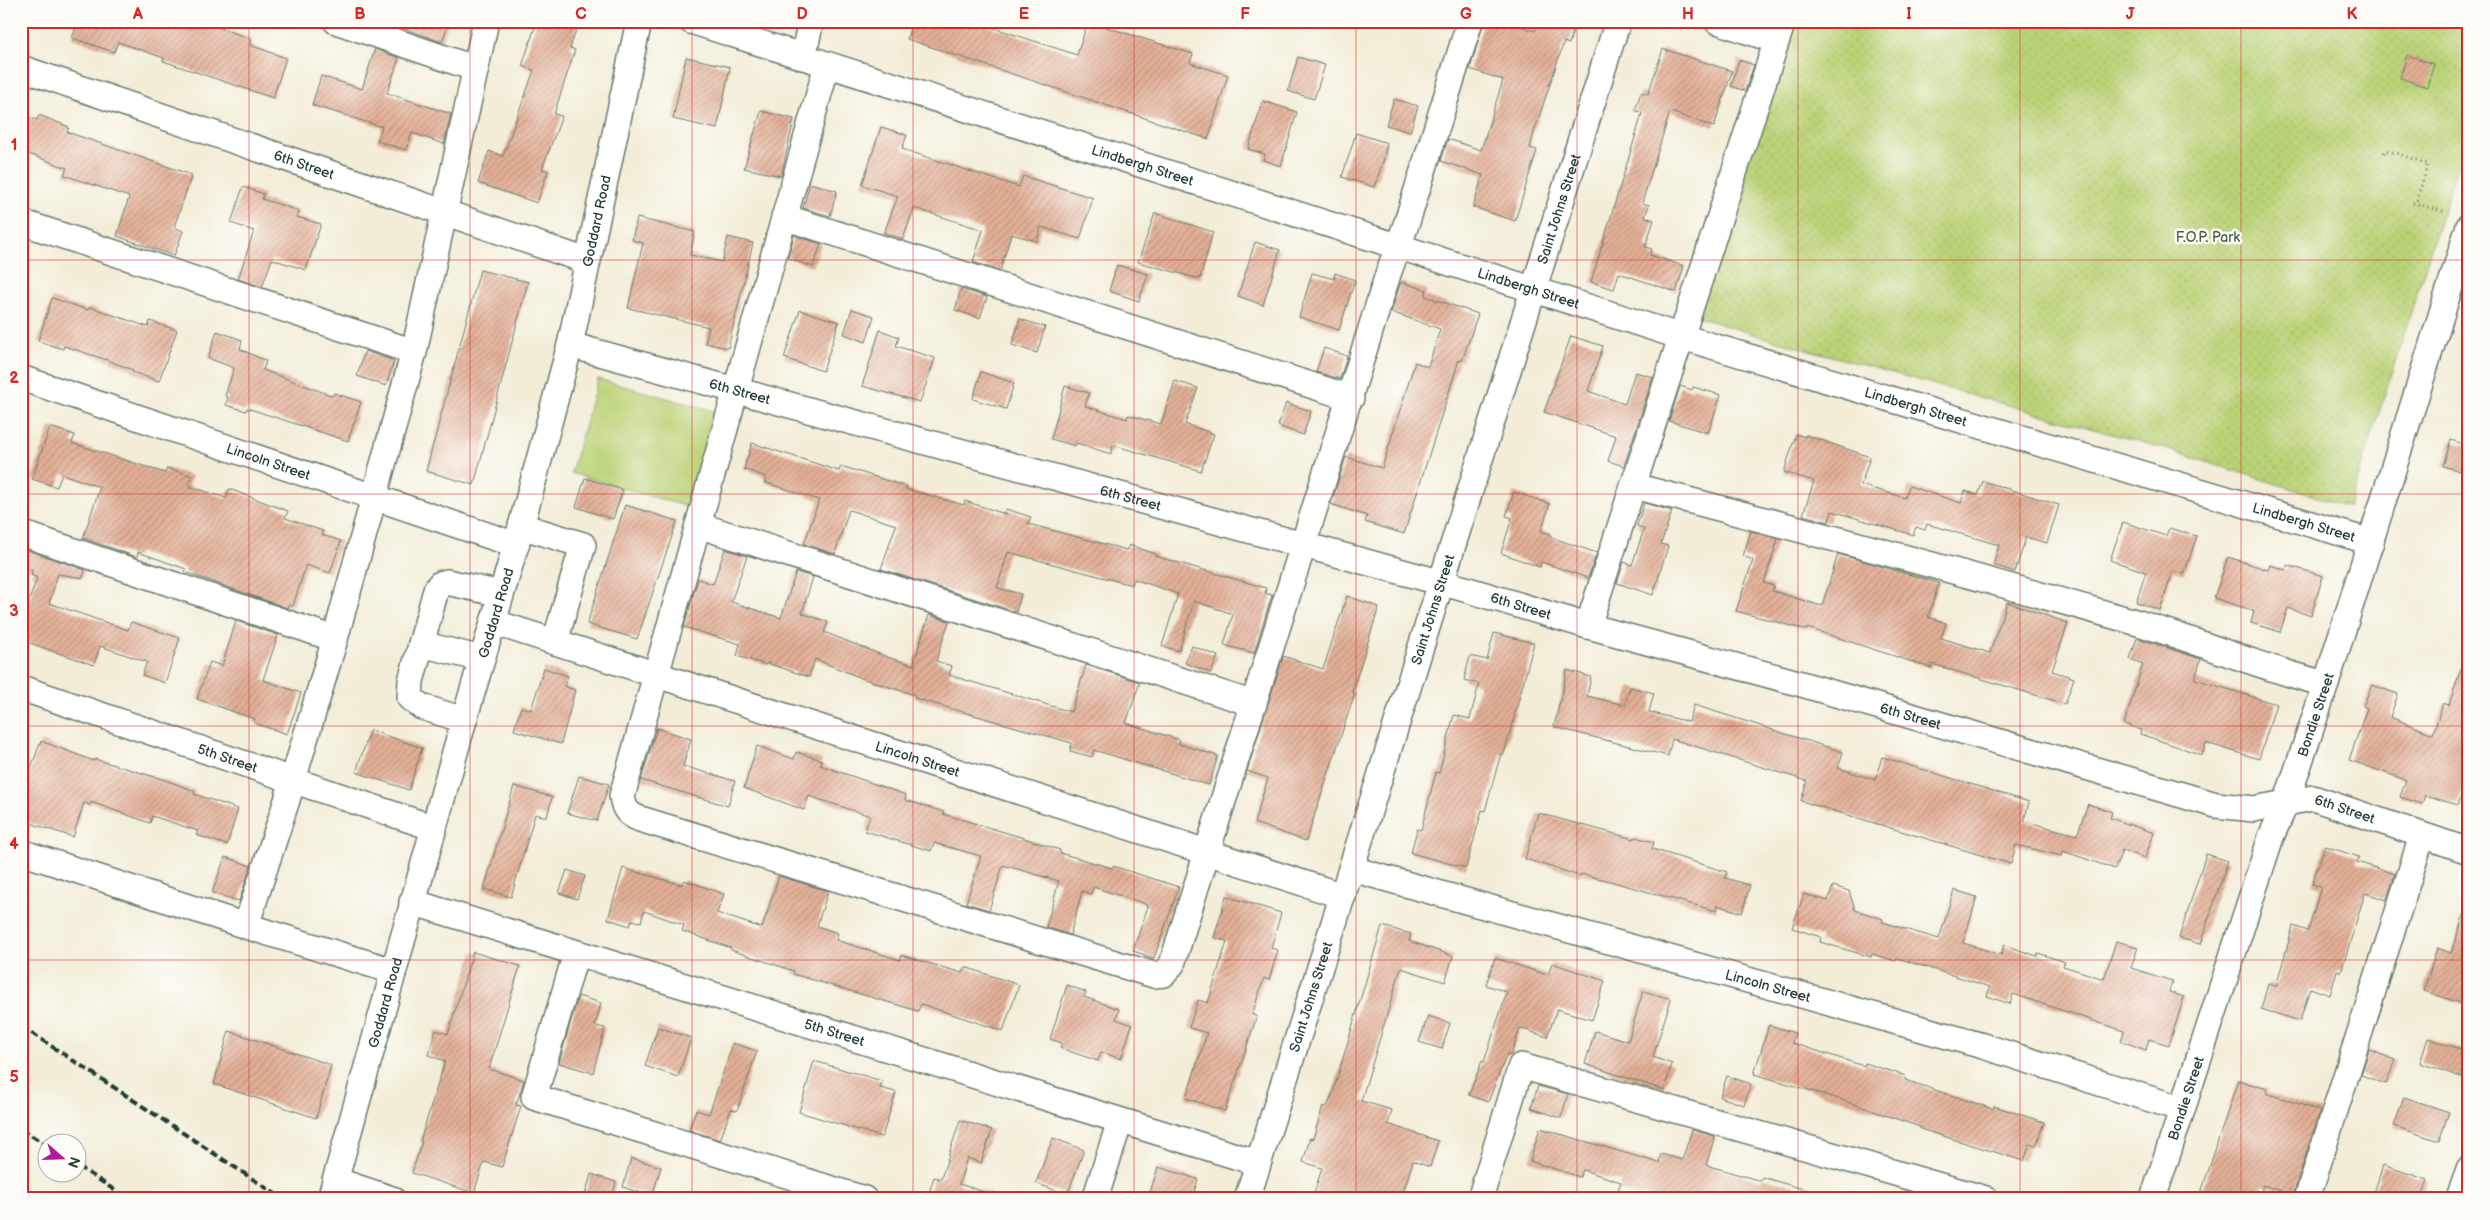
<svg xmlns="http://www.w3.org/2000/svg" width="2490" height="1220" viewBox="0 0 2490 1220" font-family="'Balsamiq Sans',sans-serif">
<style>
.grass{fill:#bad276;stroke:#6c8855}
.park{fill:url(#park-dots);stroke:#6c8855}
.building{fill:url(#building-hatch)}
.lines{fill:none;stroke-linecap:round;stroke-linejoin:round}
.minor-casing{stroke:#697b6d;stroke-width:28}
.path{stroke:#697b6d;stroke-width:3;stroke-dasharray:1 4;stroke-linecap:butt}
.minor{stroke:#fff;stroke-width:25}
.rail{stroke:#1f3d34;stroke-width:4;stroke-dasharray:8 4;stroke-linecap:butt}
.grid{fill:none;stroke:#d62828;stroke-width:1;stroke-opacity:0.55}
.labels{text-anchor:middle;stroke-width:5;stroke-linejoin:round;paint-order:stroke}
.street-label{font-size:14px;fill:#1f3d34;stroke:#fdfcf7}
.park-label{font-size:14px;fill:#466244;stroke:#fdfcf7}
.neatline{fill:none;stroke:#d62828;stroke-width:2}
.grid-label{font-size:16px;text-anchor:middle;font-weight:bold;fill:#d62828}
</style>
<defs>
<pattern id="park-dots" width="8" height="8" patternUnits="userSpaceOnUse" patternTransform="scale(1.25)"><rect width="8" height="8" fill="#bad276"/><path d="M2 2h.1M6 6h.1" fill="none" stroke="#9fb567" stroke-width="1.8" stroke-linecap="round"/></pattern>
<pattern id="building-hatch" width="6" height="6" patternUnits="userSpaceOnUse" patternTransform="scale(1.25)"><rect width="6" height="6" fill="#e4b097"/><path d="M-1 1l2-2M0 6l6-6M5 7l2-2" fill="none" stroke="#b8907c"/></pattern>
</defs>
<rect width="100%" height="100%" fill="#fdfcf7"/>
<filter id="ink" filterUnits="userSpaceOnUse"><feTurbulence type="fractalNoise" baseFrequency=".02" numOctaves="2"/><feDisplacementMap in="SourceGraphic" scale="10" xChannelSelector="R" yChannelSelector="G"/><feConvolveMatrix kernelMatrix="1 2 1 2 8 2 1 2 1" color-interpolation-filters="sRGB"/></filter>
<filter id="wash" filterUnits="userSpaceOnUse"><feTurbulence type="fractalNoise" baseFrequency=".0096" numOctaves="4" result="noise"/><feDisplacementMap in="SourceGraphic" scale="20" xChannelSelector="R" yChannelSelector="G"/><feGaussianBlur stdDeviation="1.12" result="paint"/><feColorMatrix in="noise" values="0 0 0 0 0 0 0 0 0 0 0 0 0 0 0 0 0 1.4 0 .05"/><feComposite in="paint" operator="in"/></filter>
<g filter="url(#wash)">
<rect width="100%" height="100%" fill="#f3edd8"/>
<polygon class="grass" points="598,379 714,411 688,507 571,473"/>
<polygon class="park" points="1775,21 2469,21 2469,130 2349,507 2169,450 1759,336 1682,312"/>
<g id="blocks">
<g class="building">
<polygon points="78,21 200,21 252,39 250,45 286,58 273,98 163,61 164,58 118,42 114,52 72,38"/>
<polygon points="384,21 449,21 442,42"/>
<polygon points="537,21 579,21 570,48 575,50 554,114 562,116 542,169 548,171 537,203 478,183 489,151 503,156 534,70 522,66"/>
<polygon points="912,21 973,21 1077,55 1088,21 1108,21 1106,27 1193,54 1190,63 1228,75 1208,139 907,39"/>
<polygon points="1484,21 1505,21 1535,31 1538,21 1576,21 1569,44 1564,42 1534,132 1530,148 1537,150 1515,221 1473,207 1483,175 1441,161 1448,139 1481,150 1503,80 1470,69"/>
<polygon points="375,49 399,58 387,93 451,114 444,144 412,133 406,150 377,141 382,127 312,105 321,76 362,89"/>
<polygon points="1663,49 1732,71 1714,127 1671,112 1669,115 1642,203 1649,205 1645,217 1654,220 1645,247 1652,249 1650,255 1684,266 1676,292 1619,273 1614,289 1591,282 1639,124 1642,113 1635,110 1641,92 1648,94"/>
<polygon points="2407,55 2434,64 2427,87 2400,78"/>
<polygon points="686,57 730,67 717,129 673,119"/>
<polygon points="1298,57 1325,65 1314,99 1288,91"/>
<polygon points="1739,60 1754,65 1745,91 1731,86"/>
<polygon points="1394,99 1418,106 1410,132 1386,125"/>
<polygon points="1263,101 1297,112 1281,166 1263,160 1265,154 1248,149"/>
<polygon points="761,111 794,119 781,176 744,168"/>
<polygon points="21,115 37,120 39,115 69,127 67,132 192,175 174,227 183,231 174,256 117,236 129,197 64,175 67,168 21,151"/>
<polygon points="881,127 907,135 902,149 1019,187 1023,176 1093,198 1080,239 1041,227 1037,241 1011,234 1000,271 973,262 983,230 914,208 903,239 884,233 898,196 862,185"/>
<polygon points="1356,133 1387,143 1383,162 1374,187 1342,177"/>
<polygon points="810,183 837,191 830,216 803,208"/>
<polygon points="243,187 264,194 262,199 299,211 297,217 321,224 306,270 272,259 262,287 238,279 254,231 231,223"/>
<polygon points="1155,213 1213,232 1200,279 1138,262"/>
<polygon points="637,218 695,232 690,255 722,262 728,237 753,243 728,348 705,343 709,327 628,308 643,243 632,240"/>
<polygon points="794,235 821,244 813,267 788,258"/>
<polygon points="1255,242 1280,250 1263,305 1238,296"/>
<polygon points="1117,265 1148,274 1139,301 1109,291"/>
<polygon points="480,270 528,282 474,485 426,471"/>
<polygon points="1312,273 1334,279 1335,273 1355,280 1339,330 1299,317"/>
<polygon points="1401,282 1427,290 1425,296 1478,314 1462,361 1459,360 1404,534 1365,522 1367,516 1331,504 1346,457 1382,468 1415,362 1428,367 1440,329 1391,312"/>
<polygon points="961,289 987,297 980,318 955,310"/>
<polygon points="52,298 88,310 90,307 148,327 150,321 177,330 159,381 132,372 133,370 107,360 64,346 63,349 38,341"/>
<polygon points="852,309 874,316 866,342 844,334"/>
<polygon points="800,310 839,322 823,371 784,358"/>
<polygon points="1020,319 1045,327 1037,353 1012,345"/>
<polygon points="880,330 899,337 896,346 935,358 920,402 862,386"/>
<polygon points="217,331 242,340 240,349 266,361 263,370 333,396 334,393 361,402 348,441 247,408 246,411 226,405 228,397 225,396 234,368 208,358"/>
<polygon points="1571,336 1603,346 1588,391 1625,404 1635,372 1653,377 1624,466 1608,461 1616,436 1544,412"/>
<polygon points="1324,348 1347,356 1340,379 1316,372"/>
<polygon points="365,351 394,361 386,386 357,376"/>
<polygon points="981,372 1014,383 1006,409 973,399"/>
<polygon points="1175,381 1198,388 1185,424 1214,434 1201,471 1113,445 1111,454 1076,443 1075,446 1051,439 1065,386 1089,393 1085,406 1127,419 1128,415 1161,424"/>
<polygon points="1680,386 1692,390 1693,387 1721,395 1708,433 1669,421"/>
<polygon points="1286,403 1311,411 1303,435 1278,426"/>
<polygon points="50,427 75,435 72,443 165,473 167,468 192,476 189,486 226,498 229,489 288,511 285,518 323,531 322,535 341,541 330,573 306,565 293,606 288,605 287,608 185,572 186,569 138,552 137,557 83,538 100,487 62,474 57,487 32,479"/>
<polygon points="1796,434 1805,437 1806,435 1870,457 1861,485 1905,498 1909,486 1961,503 1965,491 1978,495 1983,481 2059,505 2047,543 2026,537 2015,572 1993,565 1999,545 1927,524 1925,530 1916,527 1913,535 1832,511 1829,522 1803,515 1814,481 1784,472"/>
<polygon points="2451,440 2469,446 2469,474 2443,466"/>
<polygon points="752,443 839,471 841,466 907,487 906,489 964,505 965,501 1005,514 1006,509 1031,517 1028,524 1127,550 1129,545 1156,554 1155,556 1266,588 1265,593 1272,595 1254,653 1224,645 1233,614 1194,601 1179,651 1162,646 1178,594 1134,579 1132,585 1008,552 997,588 1021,594 1016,612 881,569 896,525 849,510 835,554 804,544 819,500 764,482 766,477 744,469"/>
<polygon points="585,478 623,490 613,519 576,507"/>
<polygon points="1514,492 1550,504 1541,531 1551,534 1550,537 1597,553 1588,578 1541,562 1540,567 1501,553 1512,518 1506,516"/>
<polygon points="1644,503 1672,511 1661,544 1668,546 1653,595 1617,583 1624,562 1632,565 1644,529 1637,526"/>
<polygon points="625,505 677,521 637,639 587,624"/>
<polygon points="2123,522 2166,536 2169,528 2197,536 2184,574 2173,571 2160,610 2136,602 2146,572 2110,560"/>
<polygon points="1751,531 1778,539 1764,583 1774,586 1772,591 1822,606 1838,554 1939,583 1928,617 1946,623 1941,638 1990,653 2007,602 2068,623 2052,671 2074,678 2065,704 1932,664 1931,668 1808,628 1807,630 1736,611 1753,560 1743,556"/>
<polygon points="21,548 85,570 83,578 58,574 49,603 128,630 131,622 180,638 165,683 142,675 147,662 100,646 94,665 21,640 21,623 37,578 31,575 32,570 21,569"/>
<polygon points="725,549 747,556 731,602 781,618 796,572 813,577 802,613 828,622 824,632 887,657 913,665 929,615 949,621 936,661 952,666 949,675 1071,712 1086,665 1140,682 1126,723 1180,740 1179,744 1218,756 1209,785 1094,750 1092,757 1070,751 1072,743 914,698 915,695 861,678 815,659 809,677 767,663 766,665 737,656 740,644 684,627 698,579 713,584"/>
<polygon points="2228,557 2268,570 2270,565 2286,570 2287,565 2323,576 2311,616 2288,608 2280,632 2251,623 2254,611 2214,598"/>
<polygon points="1347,596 1379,607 1352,692 1355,693 1306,841 1254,823 1268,778 1247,771 1283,656 1323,669"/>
<polygon points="236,621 278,635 263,680 301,693 287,734 254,723 255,719 197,699 210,662 222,666"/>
<polygon points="1494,633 1534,643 1504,754 1501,753 1485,811 1482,810 1466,868 1411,853 1417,829 1421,830 1436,772 1439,773 1454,715 1470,719 1479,684 1464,680 1470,656 1487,660"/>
<polygon points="2137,638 2201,659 2195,679 2276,704 2259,759 2206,743 2202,755 2140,734 2141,730 2124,724 2143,664 2130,659"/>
<polygon points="1192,646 1218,656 1211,673 1185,663"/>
<polygon points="2465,656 2469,657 2469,773 2458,805 2425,795 2422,804 2400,797 2406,780 2349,760 2367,708 2363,706 2372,685 2398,694 2390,717 2433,734 2443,703 2449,705"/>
<polygon points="544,668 568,676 564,686 575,690 561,744 514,730 521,707 531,710"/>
<polygon points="1567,670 1591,677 1587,696 1625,705 1630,687 1654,693 1649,712 1689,722 1694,705 1843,752 1838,768 1875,780 1882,757 2029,802 2024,821 2077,835 2088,804 2112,812 2110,818 2154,833 2145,858 2122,850 2115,869 2063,851 2062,856 2016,845 2011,864 1801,801 1807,781 1672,739 1668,756 1554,727"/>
<polygon points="657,728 691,739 683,766 735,781 728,806 641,780"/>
<polygon points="370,730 422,748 409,790 356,772"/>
<polygon points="41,741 94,761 95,759 165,780 195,791 194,794 238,809 227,845 196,835 198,831 152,816 150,823 91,802 90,805 84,803 73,837 21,820 21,794"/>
<polygon points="757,746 794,759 796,752 822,760 820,765 906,795 905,800 944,812 943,814 1021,837 1060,850 1060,853 1112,868 1113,866 1179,887 1154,958 1133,951 1148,906 1143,903 1093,887 1091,894 1082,891 1070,935 1046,927 1059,881 1003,865 989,910 966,903 981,856 934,843 931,851 865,831 870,816 809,796 804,810 744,788"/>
<polygon points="579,776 609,784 597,821 567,813"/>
<polygon points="514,786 552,797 547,817 535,814 511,897 484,889"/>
<polygon points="1538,813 1634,839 1635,837 1654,842 1652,849 1727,872 1725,878 1750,885 1742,913 1717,905 1716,911 1606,880 1581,874 1580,876 1525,859"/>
<polygon points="2325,846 2359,857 2357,862 2395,874 2387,900 2365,893 2341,972 2337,970 2330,995 2310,988 2300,1021 2261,1009 2268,984 2276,986 2293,926 2308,931 2321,887 2312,884"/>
<polygon points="2206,854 2228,861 2200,944 2179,938"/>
<polygon points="225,857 251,866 239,901 212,893"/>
<polygon points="623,868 682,885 684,880 724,894 717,913 762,928 779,876 828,891 817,926 838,933 836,940 900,960 901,955 962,973 965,967 1019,985 1003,1031 921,1004 918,1011 793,974 794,971 731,950 731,948 682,931 684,925 644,911 641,922 632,920 630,926 608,919"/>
<polygon points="567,870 585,876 577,899 559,893"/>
<polygon points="1833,886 1849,891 1855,910 1883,919 1882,922 1939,939 1954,890 1977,897 1963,943 2001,955 2004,945 2037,956 2038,953 2065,962 2063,966 2104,979 2116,941 2138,947 2131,968 2172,981 2169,992 2184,997 2169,1045 2149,1039 2146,1050 2121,1041 2124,1031 2013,994 2010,1004 1987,996 1990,987 1897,958 1896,961 1872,954 1871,957 1820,942 1821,937 1792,928 1804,894 1828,901"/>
<polygon points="1226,896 1281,913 1271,948 1278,950 1269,980 1264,978 1252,1015 1257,1016 1225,1111 1186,1098 1207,1033 1189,1028 1198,1000 1208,1003 1227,941 1214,938"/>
<polygon points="2465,911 2469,911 2469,1006 2424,991 2437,948 2451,953"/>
<polygon points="1382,926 1411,934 1409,941 1453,956 1445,982 1401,968 1361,1101 1392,1110 1388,1124 1438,1141 1430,1167 1413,1161 1401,1199 1312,1199 1322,1168 1303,1162 1310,1138 1313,1139 1323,1106 1327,1107 1333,1092"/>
<polygon points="473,952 520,966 489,1069 524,1080 516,1105 521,1106 502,1167 484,1162 474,1193 412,1173 422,1141 420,1141 445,1061 428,1055 436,1030 448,1034"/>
<polygon points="1495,958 1548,975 1552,963 1605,981 1592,1020 1557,1009 1547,1037 1520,1028 1511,1055 1507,1054 1488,1102 1469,1095 1482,1061 1484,1062 1507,992 1486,985"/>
<polygon points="1067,985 1086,992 1084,997 1119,1009 1116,1019 1132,1025 1121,1059 1101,1052 1098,1061 1060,1048 1062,1043 1050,1039"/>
<polygon points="1643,991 1671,999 1653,1057 1672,1064 1664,1090 1585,1064 1595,1031 1628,1041"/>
<polygon points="578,996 601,1003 595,1026 605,1028 593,1073 559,1063"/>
<polygon points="1428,1016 1450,1023 1442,1049 1419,1042"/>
<polygon points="1769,1025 1795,1033 1792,1043 1864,1066 1865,1063 1906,1076 1905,1080 1993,1109 1994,1106 2044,1122 2036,1146 2030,1144 2024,1161 1920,1129 1920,1127 1836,1098 1754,1074"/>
<polygon points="658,1027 691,1038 678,1077 645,1066"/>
<polygon points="229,1031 331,1065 316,1118 214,1084"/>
<polygon points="2428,1038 2469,1052 2469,1065 2464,1078 2420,1063"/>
<polygon points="733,1043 757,1051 737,1111 731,1109 720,1140 689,1130 696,1110 709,1114"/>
<polygon points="2369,1050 2396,1060 2386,1084 2361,1075"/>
<polygon points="814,1061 882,1081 880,1088 896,1092 882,1137 799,1112"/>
<polygon points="1727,1076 1751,1084 1744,1105 1720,1097"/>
<polygon points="2238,1080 2267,1089 2266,1093 2320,1111 2293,1195 2263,1185 2259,1199 2221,1199 2201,1193"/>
<polygon points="1538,1086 1568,1094 1561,1118 1531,1108"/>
<polygon points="2404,1097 2449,1112 2439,1141 2394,1126"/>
<polygon points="960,1120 992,1130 981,1163 967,1158 959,1184 991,1194 990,1199 927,1199 934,1177 941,1179"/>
<polygon points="1540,1128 1659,1163 1661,1154 1682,1160 1692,1130 1715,1136 1706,1165 1761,1181 1762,1177 1820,1194 1819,1199 1658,1199 1642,1194 1642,1197 1618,1190 1621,1182 1583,1170 1580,1177 1530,1161"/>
<polygon points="1053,1138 1084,1150 1067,1195 1036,1183"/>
<polygon points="631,1158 661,1167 652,1197 623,1187"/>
<polygon points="2383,1165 2428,1180 2421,1199 2391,1199 2374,1193"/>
<polygon points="1158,1167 1198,1179 1192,1199 1148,1199"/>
<polygon points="591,1174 616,1182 612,1199 584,1199"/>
</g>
</g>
</g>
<g filter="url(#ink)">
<use href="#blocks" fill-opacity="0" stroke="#697b6d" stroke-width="1"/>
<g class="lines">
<g class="minor-casing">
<g id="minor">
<polyline points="336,21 476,69"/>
<path id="s1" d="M691,21L1682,337L2371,542"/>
<polyline points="1717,21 1762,36"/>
<polyline points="803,57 811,21"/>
<path d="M827,65L622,796C624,809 627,814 640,819L1154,975L1164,974L1172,964L1388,274L1407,222L1470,21"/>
<path id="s2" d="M21,68L587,261"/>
<polyline points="784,217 1351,398"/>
<polyline points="21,222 414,352"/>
<path id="s3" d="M570,345L1465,589L1588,626L1791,681L2216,805L2254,809L2313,798L2469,851"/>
<path id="s4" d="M21,378L516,545"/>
<path d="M1634,486C1801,529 1968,574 2135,622C2199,641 2261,668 2326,684"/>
<polyline points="698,525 1254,704"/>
<polyline points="521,526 583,545 555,642"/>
<polyline points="21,533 335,639"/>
<path id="s5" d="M493,622L1343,896"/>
<polyline points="1588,626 1783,21"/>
<polyline points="421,644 482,659"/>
<path id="s6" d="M21,688L434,828"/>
<polyline points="464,720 422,707 410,698 411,681 436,590 440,584 447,582 501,594"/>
<polyline points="21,852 246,926 287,800 335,639 414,352 486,21"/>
<path id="s7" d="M1352,869L1983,1046L2182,1109"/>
<path id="s8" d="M412,902L1258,1163"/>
<polyline points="246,926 393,971"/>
<polyline points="576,953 534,1097 864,1199"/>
<polyline points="335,1180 392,1199"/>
<path id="s9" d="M330,1199L464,720L516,545L570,345L639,21"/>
<polyline points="1095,1199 1120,1121"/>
<path id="s10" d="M1247,1199L1618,21"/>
<polyline points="1480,1199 1521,1066 1986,1199"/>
<path id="s11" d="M2153,1199L2271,837L2286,803L2326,684L2469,226"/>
<polyline points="2307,1199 2422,836"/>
<polyline points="2459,1199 2469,1169"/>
</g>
</g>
<g class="path">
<polyline points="2384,153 2386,150 2428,164 2416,203"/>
<polyline points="2413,203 2446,212"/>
</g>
<use href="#minor" class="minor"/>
<g class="rail">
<polyline points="21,1026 283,1199"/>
<polyline points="21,1129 48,1146"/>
<polyline points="78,1166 128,1199"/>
</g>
</g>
</g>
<path class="grid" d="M249,21V1199M470,21V1199M692,21V1199M913,21V1199M1134,21V1199M1356,21V1199M1577,21V1199M1798,21V1199M2020,21V1199M2241,21V1199M21,260H2469M21,494H2469M21,726H2469M21,960H2469"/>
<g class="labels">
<g class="street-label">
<text dy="5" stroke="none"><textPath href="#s2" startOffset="299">6th Street</textPath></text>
<text dy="5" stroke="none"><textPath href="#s1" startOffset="474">Lindbergh Street</textPath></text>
<text dy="5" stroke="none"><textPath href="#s10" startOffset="1038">Saint Johns Street</textPath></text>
<text dy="5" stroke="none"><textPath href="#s9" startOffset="1014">Goddard Road</textPath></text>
<text dy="5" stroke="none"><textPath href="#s1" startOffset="879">Lindbergh Street</textPath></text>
<text dy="5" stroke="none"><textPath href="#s3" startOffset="176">6th Street</textPath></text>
<text dy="5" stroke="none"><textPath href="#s1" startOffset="1284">Lindbergh Street</textPath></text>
<text dy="5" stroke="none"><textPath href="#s4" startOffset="261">Lincoln Street</textPath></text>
<text dy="5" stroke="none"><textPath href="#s3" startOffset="581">6th Street</textPath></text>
<text dy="5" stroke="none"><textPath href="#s1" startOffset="1689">Lindbergh Street</textPath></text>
<text dy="5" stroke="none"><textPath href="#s3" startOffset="986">6th Street</textPath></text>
<text dy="5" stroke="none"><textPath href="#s10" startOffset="618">Saint Johns Street</textPath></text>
<text dy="5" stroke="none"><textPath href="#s9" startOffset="609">Goddard Road</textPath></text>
<text dy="5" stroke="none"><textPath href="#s11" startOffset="511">Bondie Street</textPath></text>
<text dy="5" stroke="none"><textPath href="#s3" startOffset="1391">6th Street</textPath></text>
<text dy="5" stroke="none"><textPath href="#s6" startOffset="218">5th Street</textPath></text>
<text dy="5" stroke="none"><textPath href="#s5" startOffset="446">Lincoln Street</textPath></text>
<text dy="5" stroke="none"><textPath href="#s3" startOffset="1841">6th Street</textPath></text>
<text dy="5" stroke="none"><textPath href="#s7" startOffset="432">Lincoln Street</textPath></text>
<text dy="5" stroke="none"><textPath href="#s10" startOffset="212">Saint Johns Street</textPath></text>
<text dy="5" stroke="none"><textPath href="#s9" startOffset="204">Goddard Road</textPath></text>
<text dy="5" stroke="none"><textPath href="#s8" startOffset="442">5th Street</textPath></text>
<text dy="5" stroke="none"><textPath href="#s11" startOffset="106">Bondie Street</textPath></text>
</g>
<g class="park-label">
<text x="2208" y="242">F.O.P. Park</text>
</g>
</g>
<rect width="2490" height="1220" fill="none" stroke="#fdfcf7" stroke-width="55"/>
<g transform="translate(62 1158) rotate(110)"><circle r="24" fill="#fdfcf7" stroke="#a4b0a9"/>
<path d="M0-4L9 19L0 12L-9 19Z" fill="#b5179e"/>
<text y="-8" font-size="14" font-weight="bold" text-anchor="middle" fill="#1f3d34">N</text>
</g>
<rect x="28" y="28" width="2434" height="1164" class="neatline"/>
<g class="grid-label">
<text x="138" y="19">A</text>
<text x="360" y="19">B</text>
<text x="581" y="19">C</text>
<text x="802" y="19">D</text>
<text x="1024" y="19">E</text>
<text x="1245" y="19">F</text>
<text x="1466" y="19">G</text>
<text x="1688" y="19">H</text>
<text x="1909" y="19">I</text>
<text x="2130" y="19">J</text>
<text x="2352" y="19">K</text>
<text x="14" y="150">1</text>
<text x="14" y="383">2</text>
<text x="14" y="616">3</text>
<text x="14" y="849">4</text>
<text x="14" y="1082">5</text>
</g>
</svg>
